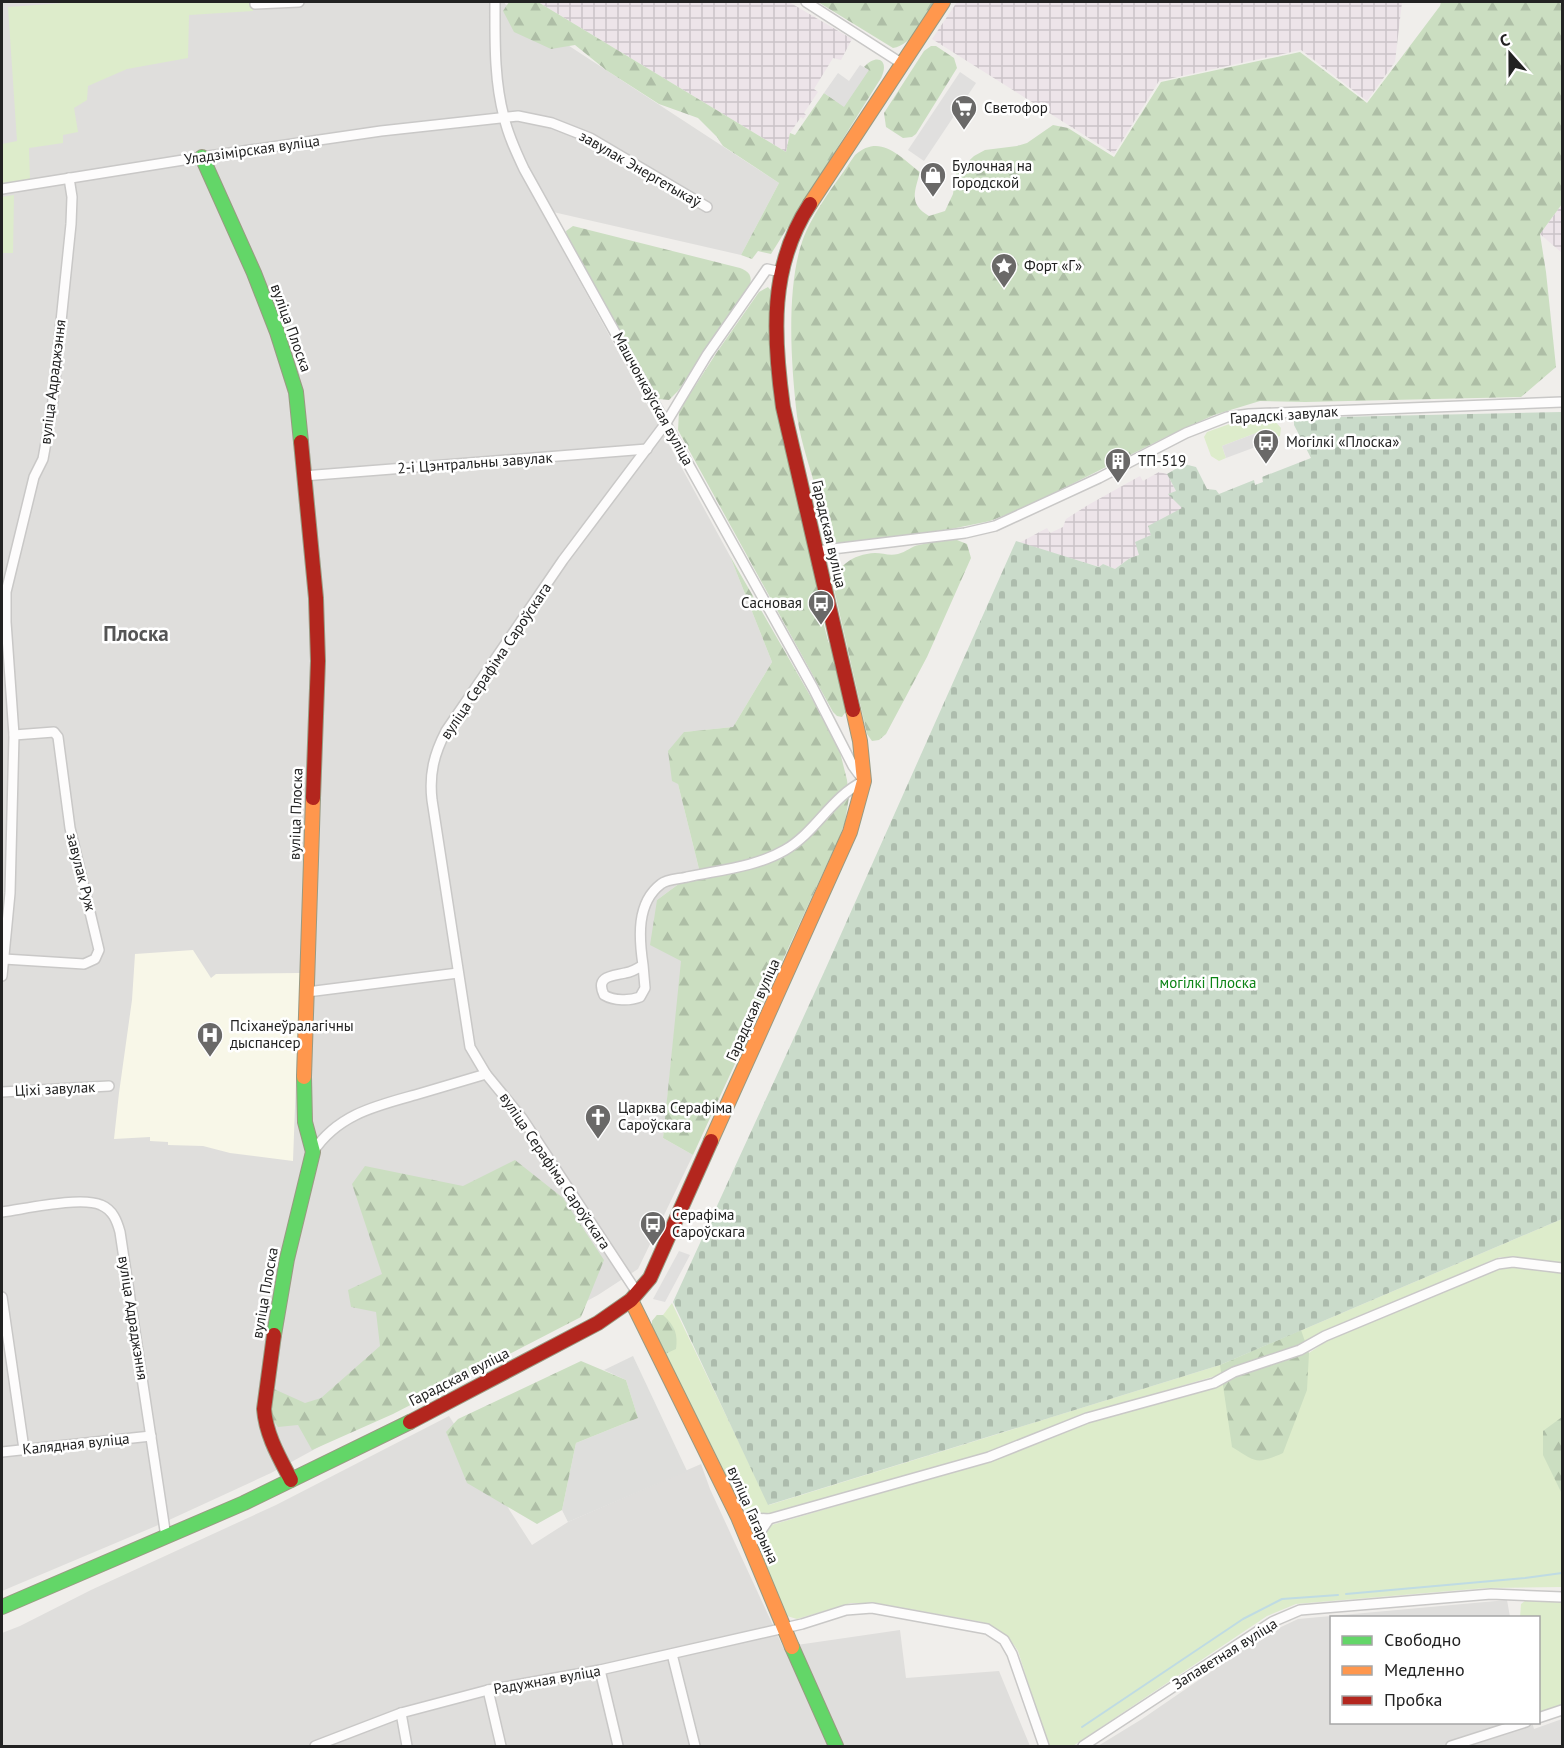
<svg xmlns="http://www.w3.org/2000/svg" width="1564" height="1748" viewBox="0 0 1564 1748" font-family="'PT Sans',sans-serif">
<style>
.residential{fill:#dfdedc}
.industrial{fill:url(#industrial-grid)}
.education{fill:#f8f7e8}
.religious{fill:#dededc}
.grass{fill:#ddeccb}
.forest{fill:url(#forest-firs)}
.cemetery{fill:url(#cemetery-stones)}
.parking{fill:#e0dfde}
.lines{fill:none;stroke-linecap:round;stroke-linejoin:round}
.stream{stroke:#bfdbe3;stroke-width:2}
.street-casing{stroke:#c9c8c7;stroke-width:12}
.fast-casing{stroke:#999a82;stroke-width:16}
.slow-casing{stroke:#999a82;stroke-width:16}
.jam-casing{stroke:#999a82;stroke-width:16}
.street{stroke:#fdfcfc;stroke-width:9}
.fast{stroke:#63d668;stroke-width:14}
.slow{stroke:#ff974d;stroke-width:14}
.jam{stroke:#b3261e;stroke-width:14}
.labels{text-anchor:middle;stroke-width:5;stroke-linejoin:round;paint-order:stroke}
.poi-label{font-size:15px;fill:#222;stroke:#fff;text-anchor:start}
.street-label{font-size:15px;fill:#222;stroke:#fff}
.park-label{font-size:15px;fill:#0c8416;stroke:#fff}
.district-label{font-size:21px;font-weight:bold;fill:#555;stroke:#fff}
</style>
<defs>
<pattern id="industrial-grid" width="8" height="8" patternUnits="userSpaceOnUse" patternTransform="scale(1.5)"><rect width="8" height="8" fill="#ede4e9"/><path d="M0 4h8M4 0v8" fill="none" stroke="#cbc3c8"/></pattern>
<pattern id="forest-firs" width="22" height="20" patternUnits="userSpaceOnUse" patternTransform="scale(1.5)"><rect width="22" height="20" fill="#cbdec1"/><path d="M5 1l3.5 6h-7zM16 11l3.5 6h-7z" fill="#aebea6"/></pattern>
<pattern id="cemetery-stones" width="16" height="16" patternUnits="userSpaceOnUse" patternTransform="scale(1.5)"><rect width="16" height="16" fill="#cadbca"/><path d="M2 7V4a2 2 0 0 1 4 0v3zM10 15v-3a2 2 0 0 1 4 0v3z" fill="#adbcad"/></pattern>
</defs>
<rect width="100%" height="100%" fill="#f0eeeb"/>
<g class="residential">
<polygon points="2,2 505,2 505,4 779,183 741,255 540,209 730,556 772,662 733,727 684,732 678,784 699,869 657,900 682,961 663,1138 693,1155 638,1269 598,1295 271,1473 156,1526 2,1591"/>
<polygon points="449,1416 532,1545 568,1522 701,1464 710,1489 783,1647 900,1630 906,1678 999,1671 1030,1746 2,1746 2,1633 20,1626 91,1590 276,1505"/>
<polygon points="1507,1600 1510,1617 1332,1618 1332,1722 1532,1722 1534,1729 1562,1719 1562,1746 1098,1746 1142,1719 1266,1634 1298,1619"/>
</g>
<g class="industrial">
<polygon points="538,2 789,2 852,39 841,60 833,58 814,89 818,92 804,113 806,115 803,119 801,117 790,133 786,152"/>
<polygon points="957,2 1402,2 1395,62 1367,101 1301,50 1159,81 1114,154 932,39"/>
<polygon points="1562,204 1562,253 1540,234"/>
<polygon points="1159,472 1167,474 1176,491 1169,494 1183,508 1149,526 1151,535 1139,555 1130,558 1115,569 1103,564 1100,567 1019,543 1047,528 1050,533 1063,527 1066,519 1088,505 1140,476 1143,481"/>
</g>
<polygon class="education" points="193,950 211,978 216,974 300,973 293,1161 230,1153 203,1146 168,1145 168,1142 150,1141 150,1137 114,1139 119,1093 132,1000 135,954"/>
<polygon class="religious" points="633,1356 687,1471 568,1522 562,1510 576,1443 638,1418 626,1380 604,1370"/>
<g class="grass">
<polygon points="78,2 252,2 253,11 189,15 188,58 127,69 88,86 87,100 74,108 78,132 63,135 63,143 29,148 30,180 2,185 2,144 17,141 8,7"/>
<polygon points="14,195 13,253 2,253 2,197"/>
<polygon points="1273,419 1281,428 1280,436 1268,441 1264,430 1222,446 1226,458 1219,461 1211,456 1204,437 1207,432 1238,421"/>
<polygon points="1562,1219 1562,1264 1500,1257 1332,1328 1305,1341 1222,1374 1137,1399 1053,1428 993,1452 771,1515 752,1514 743,1508 652,1329 652,1321 657,1315 663,1315 672,1303 769,1505 1220,1365"/>
<path d="M1499,1267H1524L1562,1272V1587L1486,1588L1296,1604L1267,1616L1073,1746H1048L1018,1651C1009,1636 999,1629 982,1622L876,1603H851L797,1619L787,1616L757,1549L759,1538L768,1526L990,1461L1090,1421L1188,1396L1309,1353L1334,1336Z"/>
<polygon points="1526,1600 1562,1602 1562,1706 1539,1714 1538,1618 1520,1618 1521,1604"/>
</g>
<g class="forest">
<path d="M509,2H538L786,152L790,133L795,135L824,93L844,106L868,70L864,67C877,53 890,60 881,78L771,254L758,251L752,259L741,255L779,183L723,146L717,137L698,118L659,104L606,70L575,45L551,49L514,32L503,11Z"/>
<path d="M818,2H934C924,17 913,45 893,48Z"/>
<path d="M1441,2H1562V204L1540,234L1546,272L1556,367L1521,397L1305,402L1260,401L1214,415L1166,437L1026,507L990,521L951,529L845,544C819,543 818,521 819,500C812,473 801,444 797,416C791,365 786,290 802,242C813,211 837,182 855,155C880,133 899,156 920,172C915,191 908,204 929,216L945,211L953,194L956,173L974,156L985,150L1017,146L1027,143L1053,125L1068,128L1114,157L1161,82L1300,52L1367,103L1440,6Z"/>
<polygon points="931,46 936,46 954,58 957,68 916,134 912,137 903,138 886,127 884,113 924,51"/>
<path d="M573,226L740,268C750,272 753,277 749,287L678,391L669,400L659,399L654,395L567,237L566,231Z"/>
<polygon points="768,287 772,292 772,350 824,600 822,617 828,641 836,658 847,710 842,717 837,716 833,712 678,430 679,411 717,352 759,292"/>
<path d="M957,540L967,544L971,558L927,657L886,734L879,740L872,741L867,734L834,589C833,567 853,554 875,553C883,553 889,556 898,554C906,552 912,546 919,545C931,542 945,540 957,540Z"/>
<polygon points="730,556 827,725 840,752 847,780 849,797 845,822 839,838 693,1155 663,1138 681,961 650,945 657,900 699,869 678,784 672,781 668,751 684,732 733,727 772,662"/>
<polygon points="515,1160 563,1198 604,1260 581,1317 393,1414 312,1450 298,1425 278,1427 267,1412 274,1389 305,1403 321,1398 380,1346 376,1312 351,1307 348,1290 382,1274 352,1184 365,1166 463,1186"/>
<path d="M657,1315H663C675,1326 678,1334 676,1349L665,1354L652,1329V1321Z"/>
<path d="M1301,1330L1309,1353L1307,1390L1283,1453C1256,1465 1256,1462 1232,1447L1220,1365Z"/>
<polygon points="581,1361 626,1380 638,1418 576,1443 562,1510 537,1524 467,1483 446,1432 458,1419"/>
<polygon points="1562,1417 1562,1494 1543,1455 1543,1431"/>
</g>
<polygon class="cemetery" points="1562,412 1562,1219 1220,1365 768,1505 673,1302 825,970 1016,541 1099,567 1103,564 1115,569 1130,558 1139,555 1135,542 1151,535 1148,526 1182,508 1168,494 1176,491 1167,474 1184,464 1196,467 1207,489 1216,490 1219,494 1254,480 1255,485 1263,482 1262,477 1311,458 1294,425 1294,418"/>
<g class="parking">
<polygon points="860,65 869,70 844,107 824,93 838,73 849,81"/>
<polygon points="960,72 976,83 924,161 908,150"/>
<polygon points="1264,430 1269,442 1226,458 1222,446"/>
<polygon points="679,1251 690,1255 665,1302 653,1299"/>
</g>
<g class="lines">
<g class="stream">
<polyline points="1346,1594 1525,1578 1562,1573"/>
<polyline points="1082,1727 1243,1619 1282,1599 1338,1595"/>
</g>
<g class="street-casing">
<g id="street">
<path d="M495,2C495,40 494,80 504,117C508,135 516,152 524,169L813,688L853,766L864,781C831,797 816,832 785,850C756,867 719,870 687,877C680,879 667,879 661,884C636,903 639,938 643,965C637,969 632,972 625,973C612,976 595,976 604,995C614,1001 630,1001 640,997L645,988L643,965"/>
<polyline points="806,2 901,63"/>
<polyline points="255,4 299,2"/>
<polyline points="2,189 202,157 381,131 518,116 552,123 590,138 707,207"/>
<polyline points="303,476 647,449"/>
<polyline points="816,551 965,533 995,526 1099,478 1186,433 1227,417 1249,414 1562,402"/>
<polyline points="4,959 84,964 95,959 99,950 70,828 58,737 54,732 14,735"/>
<polyline points="2,976 10,893 14,735 6,622 6,592 34,477 43,459 52,409 71,224 72,197 69,178"/>
<polyline points="307,992 458,973"/>
<polyline points="2,1092 109,1086"/>
<path d="M313,1152C337,1115 375,1106 415,1095C438,1088 462,1081 486,1074"/>
<path d="M2,1212C25,1209 81,1196 101,1205C113,1210 117,1221 120,1232L166,1537"/>
<path d="M638,1294L522,1118L486,1074L470,1047L432,800C429,774 434,754 446,731L563,560L666,423L707,355L767,269L781,272"/>
<polyline points="2,1297 24,1449"/>
<polyline points="2,1452 151,1436"/>
<polyline points="738,1517 769,1519 989,1457 1087,1418 1214,1383 1234,1372 1300,1350 1325,1336 1498,1264 1513,1262 1562,1268"/>
<polyline points="750,1547 769,1519"/>
<polyline points="672,1654 695,1746"/>
<polyline points="600,1670 618,1746"/>
<polyline points="488,1690 501,1746"/>
<polyline points="401,1713 407,1746"/>
<polyline points="1538,1718 1562,1710"/>
<polyline points="315,1746 401,1713 488,1690 600,1670 802,1624 846,1610 872,1608 987,1629 1004,1640 1012,1654 1044,1746"/>
<polyline points="1083,1746 1272,1622 1300,1610 1491,1594 1562,1597"/>
<polyline points="1451,1746 1526,1722"/>
</g>
</g>
<g class="fast-casing">
<g id="fast">
<polyline points="202,157 254,273 277,332 296,392 301,442"/>
<polyline points="274,1335 287,1259 313,1152 305,1122 304,1077"/>
<polyline points="2,1607 244,1503 410,1422"/>
<polyline points="792,1647 836,1746"/>
</g>
</g>
<g class="slow-casing">
<g id="slow">
<polyline points="810,204 943,2"/>
<polyline points="304,1077 313,798"/>
<polyline points="711,1141 850,832 864,781 860,741 853,710"/>
<polyline points="631,1300 738,1517 792,1647"/>
</g>
</g>
<g class="jam-casing">
<g id="jam">
<path d="M810,204C769,266 773,336 783,407L853,710"/>
<polyline points="301,442 316,598 318,661 313,798"/>
<path d="M274,1335L264,1409C266,1435 279,1457 291,1480"/>
<polyline points="410,1422 598,1323 631,1300 650,1278 711,1141"/>
</g>
</g>
<use href="#street" class="street"/>
<use href="#fast" class="fast"/>
<use href="#slow" class="slow"/>
<use href="#jam" class="jam"/>
</g>
<defs>
<g id="supermarket-pin" transform="scale(1.35)"><path d="M0 17L-7.5 6A9.5 9.5 0 1 1 7.5 6Z" fill="#6a6968" stroke="#fff"/><path d="M-6-5.5h2.5l.6 2H6L4.5 2H-2.5L-4.4-4H-6ZM-1.5 3.2a1.3 1.3 0 1 0 .1 0ZM3 3.2a1.3 1.3 0 1 0 .1 0Z" fill="#fff"/></g>
<g id="shop-pin" transform="scale(1.35)"><path d="M0 17L-7.5 6A9.5 9.5 0 1 1 7.5 6Z" fill="#6a6968" stroke="#fff"/><path d="M-5-2.5h2.3a2.7 3.5 0 0 1 5.4 0H5L5.5 6h-11ZM-1.5-2.5h3a1.5 2.3 0 0 0-3 0Z" fill="#fff"/></g>
<g id="sight-pin" transform="scale(1.35)"><path d="M0 17L-7.5 6A9.5 9.5 0 1 1 7.5 6Z" fill="#6a6968" stroke="#fff"/><path d="M0-6L1.8-2.2L6-1.7L2.9 1.2L3.7 5.4L0 3.3L-3.7 5.4L-2.9 1.2L-6-1.7L-1.8-2.2Z" fill="#fff"/></g>
<g id="bus-pin" transform="scale(1.35)"><path d="M0 17L-7.5 6A9.5 9.5 0 1 1 7.5 6Z" fill="#6a6968" stroke="#fff"/><path d="M-5-6H5V4H4V6H2V4H-2V6H-4V4H-5ZM-3.5-4V0h7V-4ZM-3.5 1.2v1.5H-2V1.2ZM2 1.2v1.5H3.5V1.2Z" fill="#fff"/></g>
<g id="building-pin" transform="scale(1.35)"><path d="M0 17L-7.5 6A9.5 9.5 0 1 1 7.5 6Z" fill="#6a6968" stroke="#fff"/><path d="M-4-6H4V6H1V3H-1V6H-4ZM-2.5-4.3h1.7v1.8h-1.7ZM.8-4.3h1.7v1.8H.8ZM-2.5-1h1.7V.8h-1.7ZM.8-1h1.7V.8H.8Z" fill="#fff"/></g>
<g id="hospital-pin" transform="scale(1.35)"><path d="M0 17L-7.5 6A9.5 9.5 0 1 1 7.5 6Z" fill="#6a6968" stroke="#fff"/><path d="M-5-5h3v3.5h4V-5h3V5h-3V1.5h-4V5h-3Z" fill="#fff"/></g>
<g id="church-pin" transform="scale(1.35)"><path d="M0 17L-7.5 6A9.5 9.5 0 1 1 7.5 6Z" fill="#6a6968" stroke="#fff"/><path d="M-1.2-6h2.4v3.5h3.3v2.4h-3.3V6h-2.4V-.1h-3.3v-2.4h3.3Z" fill="#fff"/></g>
</defs>
<g fill-rule="evenodd">
<use href="#supermarket-pin" x="964" y="108"/>
<use href="#shop-pin" x="933" y="175"/>
<use href="#sight-pin" x="1004" y="266"/>
<use href="#bus-pin" x="1266" y="442"/>
<use href="#building-pin" x="1118" y="461"/>
<use href="#bus-pin" x="821" y="603"/>
<use href="#hospital-pin" x="210" y="1035"/>
<use href="#church-pin" x="598" y="1117"/>
<use href="#bus-pin" x="653" y="1224"/>
</g>
<g class="labels">
<g class="poi-label">
<text x="984" y="113">Светофор</text>
<text x="952" y="171">Булочная на<tspan x="952" dy="17">Городской</tspan></text>
<text x="1024" y="271">Форт «Г»</text>
<text x="1286" y="447">Могілкі «Плоска»</text>
<text x="1138" y="466">ТП-519</text>
<text x="802" y="608" text-anchor="end">Сасновая</text>
<text x="230" y="1031">Псіханеўралагічны<tspan x="230" dy="17">дыспансер</tspan></text>
<text x="618" y="1113">Царква Серафіма<tspan x="618" dy="17">Сароўскага</tspan></text>
<text x="672" y="1220">Серафіма<tspan x="672" dy="17">Сароўскага</tspan></text>
</g>
<g class="street-label">
<text transform="translate(252 150) rotate(-8)" y="5">Уладзімірская вуліца</text>
<text transform="translate(640 169) rotate(30)" y="5">завулак Энергетыкаў</text>
<text transform="translate(291 328) rotate(70)" y="5">вуліца Плоска</text>
<text transform="translate(53 382) rotate(-83)" y="5">вуліца Адраджэння</text>
<text transform="translate(653 399) rotate(61)" y="5">Машчонкаўская вуліца</text>
<text transform="translate(1284 415) rotate(-4)" y="5">Гарадскі завулак</text>
<text transform="translate(475 463) rotate(-4)" y="5">2-і Цэнтральны завулак</text>
<text transform="translate(829 534) rotate(77)" y="5">Гарадская вуліца</text>
<text transform="translate(496 661) rotate(-56)" y="5">вуліца Серафіма Сароўскага</text>
<text transform="translate(296 814) rotate(-88)" y="5">вуліца Плоска</text>
<text transform="translate(81 872) rotate(76)" y="5">завулак Руж</text>
<text transform="translate(753 1010) rotate(-66)" y="5">Гарадская вуліца</text>
<text transform="translate(55 1089) rotate(-3)" y="5">Ціхі завулак</text>
<text transform="translate(555 1171) rotate(56)" y="5">вуліца Серафіма Сароўскага</text>
<text transform="translate(265 1293) rotate(-80)" y="5">вуліца Плоска</text>
<text transform="translate(133 1318) rotate(81)" y="5">вуліца Адраджэння</text>
<text transform="translate(459 1377) rotate(-27)" y="5">Гарадская вуліца</text>
<text transform="translate(76 1444) rotate(-6)" y="5">Калядная вуліца</text>
<text transform="translate(753 1515) rotate(66)" y="5">вуліца Гагарына</text>
<text transform="translate(1225 1654) rotate(-32)" y="5">Запаветная вуліца</text>
<text transform="translate(547 1680) rotate(-10)" y="5">Радужная вуліца</text>
</g>
<g class="park-label">
<text x="1208" y="988">могілкі Плоска</text>
</g>
<g class="district-label">
<text x="136" y="641">Плоска</text>
</g>
</g>
<rect width="1564" height="1748" fill="none" stroke="#222222" stroke-width="6"/>
<rect x="1330" y="1616" width="210" height="108" fill="#ffffff" stroke="#a7a7a7" stroke-width="1.5"/>
<rect x="1342" y="1636" width="30" height="9" fill="#63d668" stroke="#a7a7a7" stroke-width="1.5"/>
<text x="1384" y="1646" font-size="18" fill="#222222">Свободно</text>
<rect x="1342" y="1666" width="30" height="9" fill="#ff974d" stroke="#a7a7a7" stroke-width="1.5"/>
<text x="1384" y="1676" font-size="18" fill="#222222">Медленно</text>
<rect x="1342" y="1696" width="30" height="9" fill="#b3261e" stroke="#a7a7a7" stroke-width="1.5"/>
<text x="1384" y="1706" font-size="18" fill="#222222">Пробка</text>
<g transform="translate(1510 54) rotate(339)" stroke="#ffffff" stroke-width="4.5" paint-order="stroke">
<path d="M0-4.5L10 22L0 15L-10 22Z" fill="#222222"/>
<text y="-9" font-size="16" font-weight="bold" text-anchor="middle" fill="#222222">С</text>
</g>
</svg>
